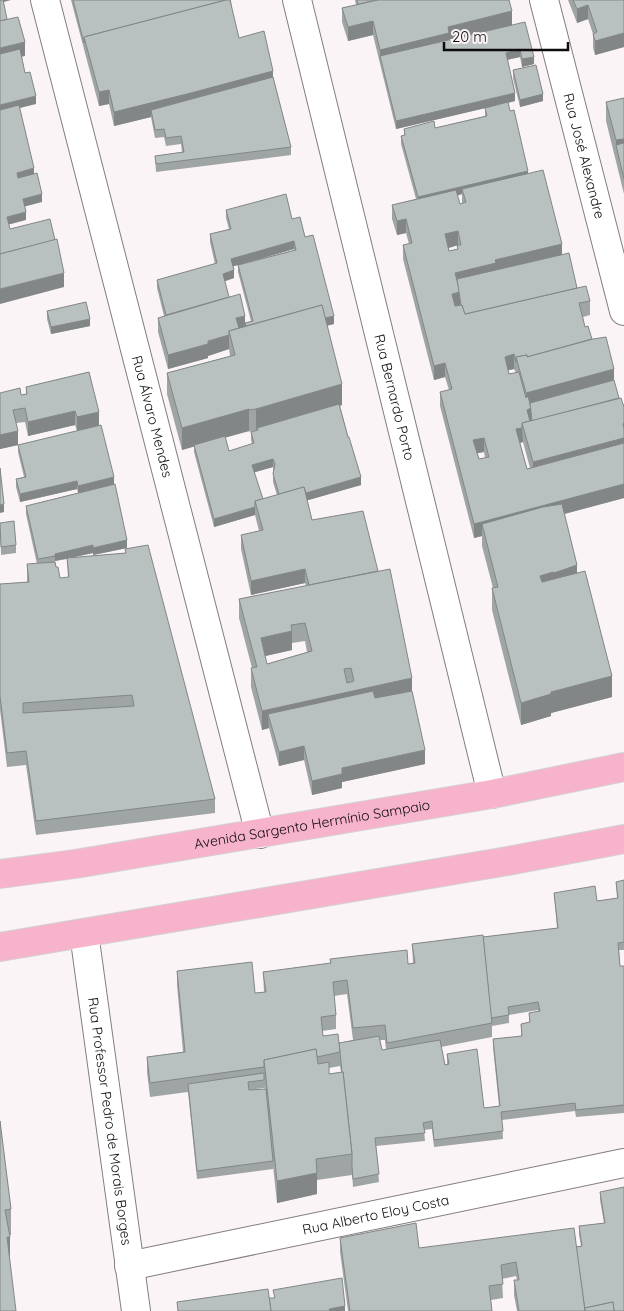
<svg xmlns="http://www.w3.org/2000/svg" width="624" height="1311" viewBox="0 0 624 1311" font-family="Quicksand,sans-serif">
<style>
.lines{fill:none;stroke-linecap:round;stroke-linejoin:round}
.street-casing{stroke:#837d7f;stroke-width:30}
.primary-casing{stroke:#d3d3d3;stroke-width:30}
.street{stroke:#fff;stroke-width:28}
.primary{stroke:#f6b3cb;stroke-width:28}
.wall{fill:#9fa5a5;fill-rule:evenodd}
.shaded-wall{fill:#828686}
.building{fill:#b9c0c0;stroke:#828686;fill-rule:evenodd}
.labels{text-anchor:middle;stroke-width:5;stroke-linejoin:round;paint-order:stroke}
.street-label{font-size:14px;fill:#0d0b0c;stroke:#fbf4f6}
</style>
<rect width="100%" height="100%" fill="#fbf4f6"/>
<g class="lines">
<g class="street-casing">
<g id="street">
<path id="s1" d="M45,0L260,834"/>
<path id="s2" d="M297,0L492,794"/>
<path id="s3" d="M544,0L624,311"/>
<path id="s4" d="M84,933L136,1311"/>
<path id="s5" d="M129,1266L624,1163"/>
</g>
</g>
<g class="primary-casing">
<g id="primary">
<path id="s6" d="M0,874L75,864L492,794L624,767"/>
<polyline points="0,947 508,861 624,839"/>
</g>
</g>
<use href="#street" class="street"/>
<use href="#primary" class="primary"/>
</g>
<g class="wall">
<polygon points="71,0 231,0 232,10 239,38 273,77 291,147 291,155 156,172 155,156 182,152 181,144 166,146 164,137 155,138 151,117 114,126 109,104 99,106"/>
<polygon points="355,0 509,0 512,25 534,64 522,67 520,57 507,60 515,101 396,129 373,35 348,41 342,22 342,8 356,5"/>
<polygon points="568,0 624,0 624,47 595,55 593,48 593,34 588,19 577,23"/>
<polygon points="513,70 543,101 520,107 513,78"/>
<polygon points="624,98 624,194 606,121 606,102"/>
<path d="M485,108L510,111L528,173L562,255L577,288L590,301V315L583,317L585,327L614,380L624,498L564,514L577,573L612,697L551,713V716L521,725L492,610V588H493L482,546V536L474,538L440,406V392L449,390L445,377L434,380L403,259V245L409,244L406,233L397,235L392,219V205L416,199L401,144V136L404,135V129L435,128L485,116ZM462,194V203L460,204L457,196ZM457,245V249L449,251V248L458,245ZM514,369L516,373L509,374L508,370ZM523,442L530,468L527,469L520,443ZM484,452L485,458L479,459L477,453Z"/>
<path d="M226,210L292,219L305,237L334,324L327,325L342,405L340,406L361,485L307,500L312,520L378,571L412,694L425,764L342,782V788L312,795L304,760L279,766L269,728L262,730L251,687V668H252L239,618V599L306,586L305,583L251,595L241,549V535L259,531L255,515L214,527L194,452V446L182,450L167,394V373L230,356L229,349L208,356V358L168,369L158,332V318L164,316L157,288V280L215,264L210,242V234L229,229L226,218ZM294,249V250L246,263ZM238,265V272L251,321L245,323V326V316L229,297L224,281L234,278L233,266ZM257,430L251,432V440L252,444L229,451L225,437L249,431V432ZM273,467V482L277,495L263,499L254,472ZM305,641L307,652L267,664L265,656L292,650V643Z"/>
<polygon points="47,311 90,326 51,334 47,319"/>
<path d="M89,372L99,425L114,485L127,548L93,555V553L70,558L125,553V549L215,799V813L36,835L26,765L7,767L0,710V584L27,582V564H37L26,514V506L78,493L77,489L20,502L16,487V479L24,477L18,452V445L77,431L75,425L28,436L25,422L16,423L18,445L0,449V393L21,395L26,394V387ZM67,559L68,578H60L56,567L55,561Z"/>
<polygon points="0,523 16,545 16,553 1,555"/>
<path d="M624,880V950H619L620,966H624V1113L576,1117L575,1111L502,1120L503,1139L434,1147L432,1129L424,1130L425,1141L376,1146L379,1182L353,1187L352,1174V1175L317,1180V1194L277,1203L273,1166V1169L197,1179L188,1092L150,1097L147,1072V1057L183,1052L177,985V971L255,993L264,992L263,972L330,963V959L408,964L413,963L412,944L483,937L557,928L554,893L597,901L617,898L616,882ZM347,994L353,1040L339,1043L323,1036L322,1031L336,1029V1015L334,996ZM538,1010V1011L529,1013V1022L521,1024V1036L493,1039V1047L499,1106L484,1108L447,1054V1064L445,1065L441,1047L492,1037V1026L509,1023V1015ZM380,1040H385L386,1050H382ZM340,1066L341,1072L329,1074V1068ZM264,1087L265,1089L249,1090L264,1088Z"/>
<polygon points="0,1121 11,1209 11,1235 9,1235 10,1262 0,1311"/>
<polygon points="600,1192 624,1311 517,1311 514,1295 514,1280 517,1280 516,1276 502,1279 503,1298 491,1300 492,1311 348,1311 340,1252 340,1238 419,1248 581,1246 579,1234 579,1226 604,1223 600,1200"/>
</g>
<g class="shaded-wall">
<polygon points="0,0 11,0 0,3"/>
<polygon points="588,5 588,19 577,23 577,9"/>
<polygon points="512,11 512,26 380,56 380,50 448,27"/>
<polygon points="373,21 373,35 348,41 348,27"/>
<polygon points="624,33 624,47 595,55 595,41"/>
<polygon points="25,42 25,56 0,62 0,48"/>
<polygon points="520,49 520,57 506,60 506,53"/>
<polygon points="534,57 534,64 522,67 522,59"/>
<polygon points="273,71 273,85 151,110 151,117 114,126 114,112"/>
<polygon points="109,90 109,104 99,106 99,92"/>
<polygon points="515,93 515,101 396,129 396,121"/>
<polygon points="543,94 543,101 520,107 520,100"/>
<polygon points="36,96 36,104 0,113 0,105"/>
<polygon points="624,139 624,157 616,146 616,140"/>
<polygon points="34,168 34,176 17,180 17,173"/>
<polygon points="528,171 528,179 462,189 462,194 418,205 418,197"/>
<polygon points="42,194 42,202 23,207 23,199"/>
<polygon points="26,212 26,220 7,225 7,217"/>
<polygon points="406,219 406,233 397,235 397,221"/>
<polygon points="458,231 458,245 445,249 445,234"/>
<polygon points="294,241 294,249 231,267 231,259"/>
<polygon points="562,244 562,258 455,279 455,273 495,260"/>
<polygon points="234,270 234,278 223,282 223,274"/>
<polygon points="64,273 64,287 0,304 0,289"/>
<polygon points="460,292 460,306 452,309 452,294"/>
<polygon points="245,316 245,330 239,331 236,318"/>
<polygon points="334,316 334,324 296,334 296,326"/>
<polygon points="90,319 90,326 51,334 51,327"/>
<polygon points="229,335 229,349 208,356 208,358 168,369 168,355"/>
<polygon points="514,354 514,369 505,371 505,357"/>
<polygon points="445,363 445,377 434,380 434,366"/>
<polygon points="614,369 614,388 531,410 531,422 527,424 526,393"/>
<polygon points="342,384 342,405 257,430 257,428 256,431 256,409"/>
<polygon points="249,409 249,431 182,450 182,428"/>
<polygon points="75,411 75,425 28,436 28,422"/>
<polygon points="99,412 99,426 77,431 77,417"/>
<polygon points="624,423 624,457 533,481 533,462"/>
<polygon points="522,428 523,442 516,444 516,429"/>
<polygon points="18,431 18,445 0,449 0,435"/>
<polygon points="484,438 484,452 473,454 473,440"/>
<polygon points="273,459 273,467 252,473 252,465"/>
<polygon points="114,477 114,485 78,494 78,486"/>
<polygon points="361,477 361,485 281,508 281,500"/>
<polygon points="77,481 77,489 20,502 20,494"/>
<polygon points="624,484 624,498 485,535 482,524 482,536 474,538 474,524"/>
<polygon points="4,504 4,512 0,513 0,505"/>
<polygon points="255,507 255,515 214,527 214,519"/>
<polygon points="127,540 127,548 93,555 93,553 55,561 55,554 93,545"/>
<polygon points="577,565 577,587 540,598 540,576"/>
<polygon points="305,569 305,583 251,595 251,581"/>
<polygon points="292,631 292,650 261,657 261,638"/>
<polygon points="612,676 612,697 551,713 551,716 521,725 521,703 551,692"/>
<polygon points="412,678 412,697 268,714 269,728 262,730 262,711"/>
<polygon points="304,746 304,760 279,766 279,752"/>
<polygon points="425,750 425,764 342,782 342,788 312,795 312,781 342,768"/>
<polygon points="317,1173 317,1194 277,1203 277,1181"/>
<polygon points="7,1237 10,1237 10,1262"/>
<polygon points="345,1306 345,1311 329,1311 329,1309"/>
</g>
<g class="building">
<polygon points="0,0 3,0 7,19 0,21"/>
<polygon points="73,0 226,0 84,37 84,43"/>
<polygon points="226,0 230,0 239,38 264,31 273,71 191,93 114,112 109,90 99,92 84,37"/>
<polygon points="357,0 378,0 358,4"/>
<polygon points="378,0 509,0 512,11 448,27 449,33 380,50 373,21 348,27 342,8"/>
<polygon points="573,0 624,0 624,33 595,41 593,34 597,32 588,5 577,9"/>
<polygon points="18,17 25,42 0,48 0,21"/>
<polygon points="525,22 534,57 522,59 520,49 506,53 515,93 396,121 380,56"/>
<polygon points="20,49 25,73 30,72 36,96 0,105 0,54"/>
<polygon points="536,65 543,94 520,100 513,70"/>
<polygon points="273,77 291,147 156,164 155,156 184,152 181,136 166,138 164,129 155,130 151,110"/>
<polygon points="624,98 624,139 616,140 606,102"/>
<polygon points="508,102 510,111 514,110 528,171 418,197 401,136 405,135 404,129 434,121 435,128 487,116 485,108"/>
<polygon points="19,105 34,168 17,173 18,178 37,173 42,194 23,199 26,212 7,217 10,229 50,219 55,240 0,254 0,110"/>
<polygon points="624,143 624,179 616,145"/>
<path d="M543,170L562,244L495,260L496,263L455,273L460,292L452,294L455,306L462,305L465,314L586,286L590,301L579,303L585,327L588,326L592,339L527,357V355L516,357V362L514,354L505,357L509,374L519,372L526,398L528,396L531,408L527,410L530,421L522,423V428L516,429L527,469L624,443V484L474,524L440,392L452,389L445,363L434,366L403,245L412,243L406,219L397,221L392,205L456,190L460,204L466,202L462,189ZM458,231L461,245H457L458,249L449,251L445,234ZM484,438L489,457L479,459L473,440Z"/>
<polygon points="286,194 292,219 300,217 305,237 313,235 334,316 325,318 322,305 246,326 245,323 253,321 238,265 296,250 294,241 231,259 234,270 223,274 229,297 166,315 157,280 217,263 210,234 231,229 226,210"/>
<polygon points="57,239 64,273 0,289 0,254"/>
<polygon points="569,253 577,288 465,314 462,305 461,305 457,279"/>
<polygon points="240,294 245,316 236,318 239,328 229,331 229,335 208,341 208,344 168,355 158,318"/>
<polygon points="86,302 90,319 51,327 47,311"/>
<polygon points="322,305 342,384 256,409 249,410 249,409 182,428 167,373 235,355 229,331"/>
<polygon points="606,337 614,369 526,393 516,357 527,355 527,357 593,339"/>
<polygon points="89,372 99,412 77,417 75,411 28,422 25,408 13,410 18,431 0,435 0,393 20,388 21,395 27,394 26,387"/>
<polygon points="614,380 619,398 532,421 530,403"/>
<polygon points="621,398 624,407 624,423 623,424 624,429 624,438 533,462 522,423"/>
<polygon points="339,404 348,437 349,437 361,477 306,493 304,487 279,494 273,474 275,464 273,459 252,465 263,499 255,501 255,507 214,519 194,445 225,436 229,451 254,443 251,432 258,430 257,428"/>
<polygon points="101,425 114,477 78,486 77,481 20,494 16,479 26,477 18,445"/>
<polygon points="0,468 4,504 0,505"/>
<polygon points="115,484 127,540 93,548 93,545 55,554 55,556 38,559 26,506"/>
<polygon points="304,487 312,520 363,511 378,571 309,585 305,569 251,581 241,535 263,530 255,501"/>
<polygon points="562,504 577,565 560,571 553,573 553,572 540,576 542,582 585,571 612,676 551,692 551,694 521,703 492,588 498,587 482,524 543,507"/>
<polygon points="14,521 16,545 1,547 0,523"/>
<path d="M148,545L215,799L36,821L26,751L7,753L0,696V584L29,582L27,564L55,562L56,567H58L60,578L69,577L67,558L126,553L125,549ZM132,695L134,706L23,713V703Z"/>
<path d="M390,569L412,678L262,711L251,668L257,667L239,599ZM305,623L312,651L267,664L261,638L292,631L291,625ZM351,668L354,681L347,683L344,669Z"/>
<polygon points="373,691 375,698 412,691 425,750 342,768 342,774 312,781 304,746 279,752 268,714"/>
<polygon points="624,880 624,942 618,943 620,966 624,966 624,1105 576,1110 575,1103 501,1112 503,1131 434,1140 432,1121 423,1123 425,1133 375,1138 379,1174 353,1179 352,1167 352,1154 343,1072 342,1072 339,1043 379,1036 382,1050 440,1040 445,1065 449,1064 447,1054 477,1049 484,1108 500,1106 493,1039 522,1036 521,1024 530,1022 529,1013 540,1011 538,1002 508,1007 509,1015 491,1018 483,937 558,928 554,893 595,886 597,901 618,898 616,882"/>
<polygon points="483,935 492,1023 387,1043 385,1025 353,1028 347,980 333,982 336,1015 321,1017 323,1036 338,1034 340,1052 317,1057 316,1049 264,1060 264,1067 150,1083 147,1057 185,1052 177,971 252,962 255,993 266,992 263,972 331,963 330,959 407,950 408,964 415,963 412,944"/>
<polygon points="316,1049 318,1064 329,1062 329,1074 343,1072 352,1154 316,1159 317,1173 277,1181 264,1060"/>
<polygon points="264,1073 264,1080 248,1082 249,1090 266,1089 273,1161 197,1171 188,1084"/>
<polygon points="0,1121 11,1209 5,1210 10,1237 7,1237 16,1311 0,1311"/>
<polygon points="624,1187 624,1311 614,1311 613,1302 585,1308 585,1311 576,1247 582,1246 579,1226 605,1223 600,1192"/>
<polygon points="416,1223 419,1248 574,1228 585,1311 519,1311 514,1280 519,1280 516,1262 501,1265 503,1284 489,1286 492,1311 350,1311 340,1238"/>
<polygon points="342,1278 345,1306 329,1309 330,1311 271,1311 269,1298 275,1298 273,1290"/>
<polygon points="268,1289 271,1311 178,1311 177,1302"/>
<polygon points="613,1302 614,1311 585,1311 585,1308"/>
</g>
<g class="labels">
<g class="street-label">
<text dy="5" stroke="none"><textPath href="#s3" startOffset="161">Rua José Alexandre</textPath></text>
<text dy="5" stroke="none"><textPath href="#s2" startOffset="409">Rua Bernardo Porto</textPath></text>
<text dy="5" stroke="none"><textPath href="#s1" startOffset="430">Rua Álvaro Mendes</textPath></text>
<text dy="5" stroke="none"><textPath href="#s6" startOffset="316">Avenida Sargento Hermínio Sampaio</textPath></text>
<text dy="5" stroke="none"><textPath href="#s4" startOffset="190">Rua Professor Pedro de Morais Borges</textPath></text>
<text dy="5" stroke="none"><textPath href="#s5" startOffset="252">Rua Alberto Eloy Costa</textPath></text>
</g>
</g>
<path d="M444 42v8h124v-8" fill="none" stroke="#0d0b0c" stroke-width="2.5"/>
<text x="452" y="42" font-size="15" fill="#0d0b0c" stroke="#fbf4f6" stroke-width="4" paint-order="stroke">20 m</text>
</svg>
